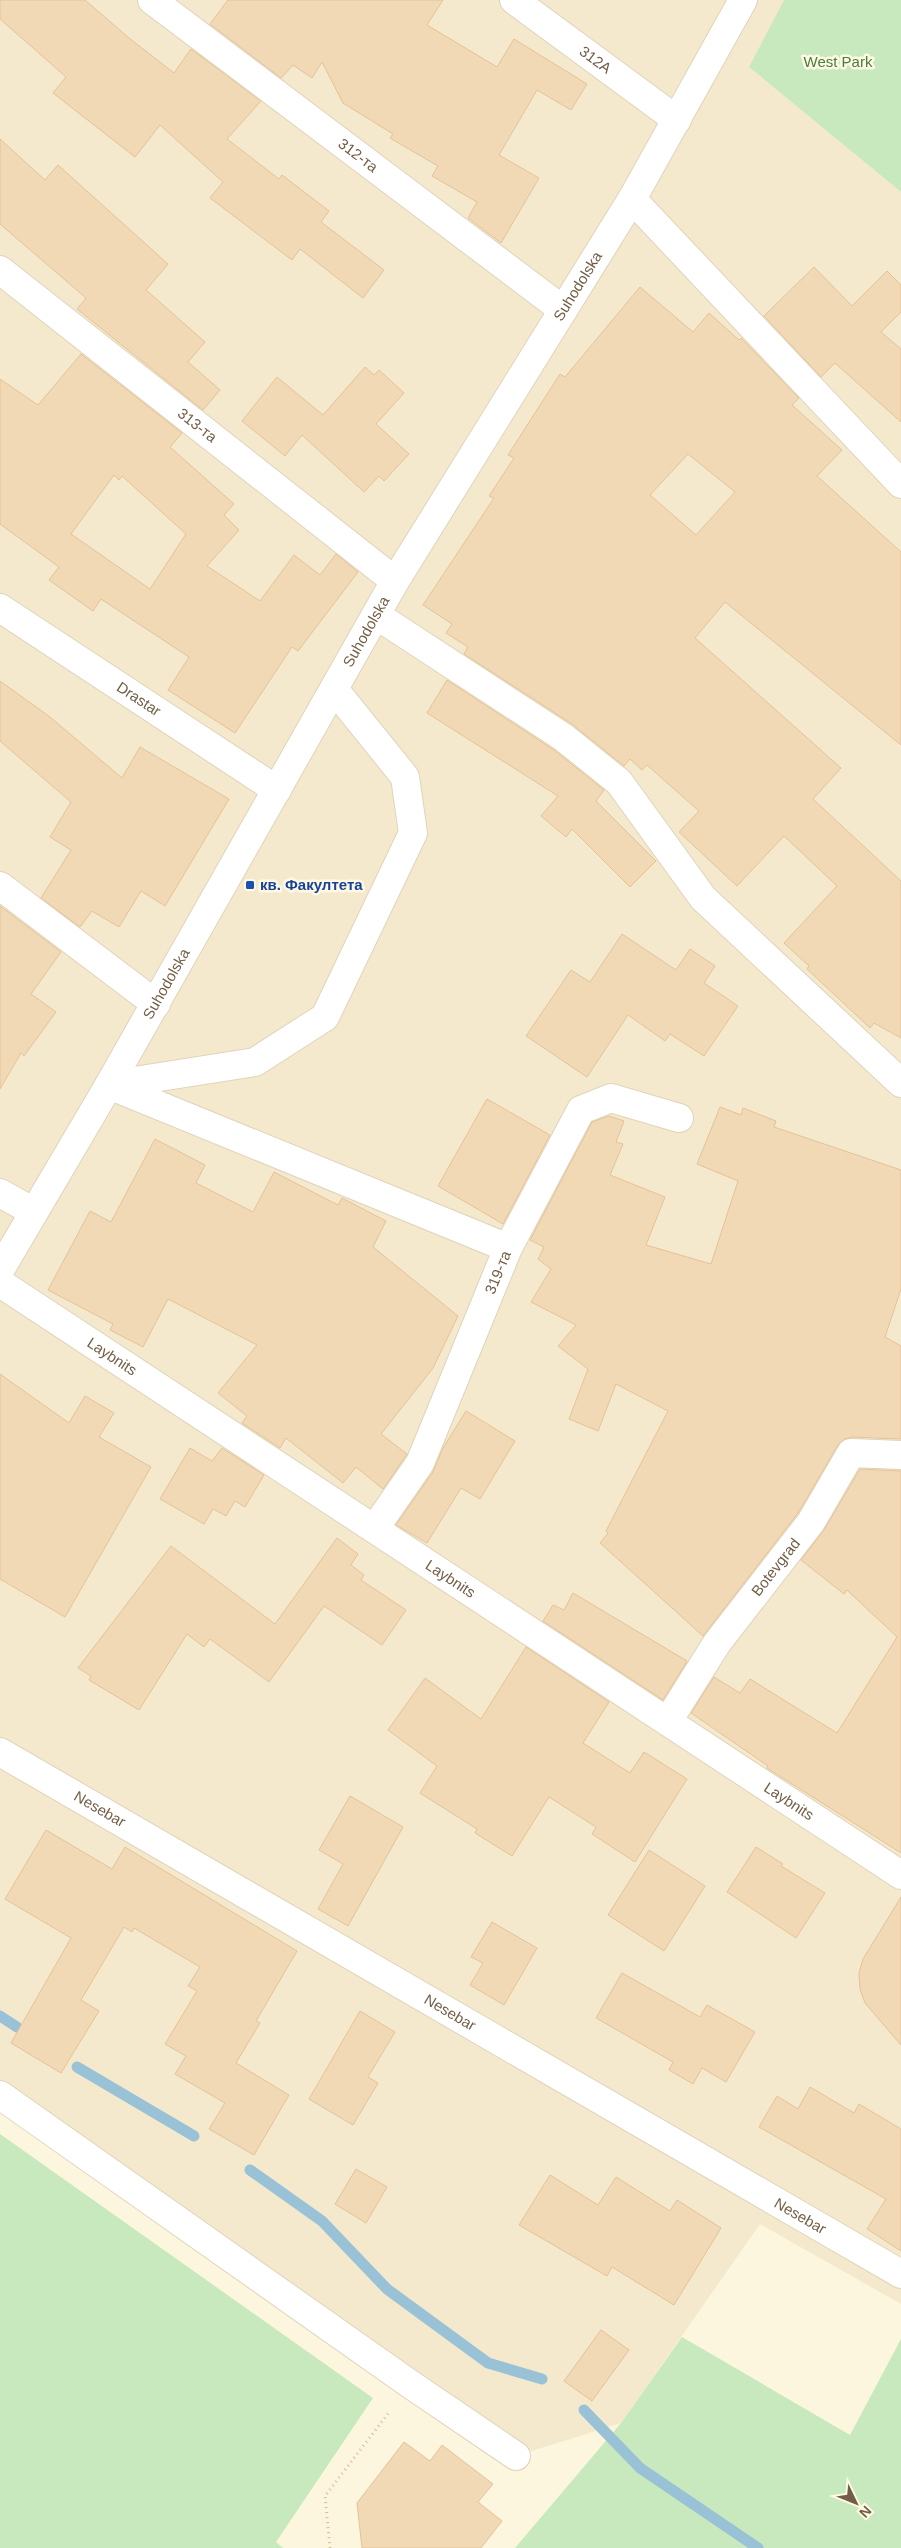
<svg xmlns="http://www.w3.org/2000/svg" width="901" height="2548" viewBox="0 0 901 2548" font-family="Arial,sans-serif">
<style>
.residential{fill:#f4e9cd}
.green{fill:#c7e9bd}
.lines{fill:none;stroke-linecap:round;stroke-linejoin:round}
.stream{stroke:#99c2d7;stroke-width:11}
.building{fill:#f2d9b6;stroke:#e4c296;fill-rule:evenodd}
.minor-casing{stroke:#e0d3bb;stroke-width:30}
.path{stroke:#d6bc99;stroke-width:3;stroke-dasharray:1 4;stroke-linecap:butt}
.minor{stroke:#fff;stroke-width:28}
.transit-dot{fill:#1a4fb4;stroke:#fff9e4;stroke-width:2}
.labels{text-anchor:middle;stroke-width:5;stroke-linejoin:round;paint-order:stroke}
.street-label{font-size:15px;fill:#725e46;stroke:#fff9e4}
.park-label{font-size:15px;fill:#487e41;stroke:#fff9e4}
.transit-label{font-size:15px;font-weight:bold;fill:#164399;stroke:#fff9e4;text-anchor:start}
</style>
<rect width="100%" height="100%" fill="#fcf6de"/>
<polygon class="residential" points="0,0 784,0 749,67 901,192 901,2304 760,2224 621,2423 516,2456 0,2079"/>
<g class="green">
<polygon points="784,0 901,0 901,192 749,67"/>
<polygon points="0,2134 373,2398 276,2542 283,2548 0,2548"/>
<polygon points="682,2337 850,2435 901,2339 901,2548 515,2548 621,2423"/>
</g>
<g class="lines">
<g class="stream">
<polyline points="0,2016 17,2027"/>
<polyline points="77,2067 194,2136"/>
<polyline points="250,2170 322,2221 387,2289 488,2363 542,2379"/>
<polyline points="584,2410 640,2468 758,2548"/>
</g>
</g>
<g class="building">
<polygon points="0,0 85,0 129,38 174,73 191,49 261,101 227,139 279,179 282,175 329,211 321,222 384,270 363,298 300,249 292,260 210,198 223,182 160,125 135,157 53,93 66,77 0,19"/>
<polygon points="228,0 443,0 427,25 497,67 514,39 587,84 571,110 537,90 499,155 539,178 501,243 468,218 477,202 432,176 438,166 390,138 393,134 343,103 322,62 312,78 293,65 281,78 210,24"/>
<polygon points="0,139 45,180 58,165 168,264 146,290 205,342 188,362 220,390 203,410 77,309 86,298 0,224"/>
<polygon points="814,267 852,306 887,271 901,285 901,312 881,332 901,349 901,422 835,363 821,377 764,316"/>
<path d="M640,287L693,332L709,313L739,340L741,338L799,398L792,405L842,450L817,476L901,552V745L725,602L695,638L841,768L813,799L901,881V1038L874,1023L870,1028L807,969L809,966L784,943L837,886L784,836L737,886L679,832L699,811L647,765L642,770L630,759L624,766L572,724L464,654L468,647L446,633L452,624L423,605L494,498L489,496L514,458L508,455L560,374L565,377ZM688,454L735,492L696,535L650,495Z"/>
<path d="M81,354L182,433L170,447L234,504L224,515L239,530L207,566L260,601L294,555L320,575L336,554L358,572L298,651L292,647L235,733L168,690L189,657L101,599L93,611L49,580L59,567L0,524V379L38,405ZM114,475L119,480L122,476L186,534L150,589L71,534Z"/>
<polygon points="365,367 374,375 379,370 404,393 376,424 409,454 384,481 379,476 364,492 302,435 285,456 242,421 277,377 323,415"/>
<polygon points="447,680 554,750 604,790 596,801 656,861 630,887 572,829 566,837 541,816 558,796 427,713"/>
<polygon points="0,681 50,717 122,778 140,747 229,799 165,906 141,891 119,927 92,911 80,927 41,898 71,850 50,837 71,802 0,741"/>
<polygon points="0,906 61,952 31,994 56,1012 24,1056 21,1053 0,1089"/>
<polygon points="622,934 676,970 690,949 715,966 704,983 738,1006 704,1056 670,1034 665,1041 628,1015 587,1077 526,1036 571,970 590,982"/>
<polygon points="487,1099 550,1135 503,1224 438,1186"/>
<polygon points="720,1107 741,1115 743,1108 776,1121 774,1127 901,1170 901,1289 885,1337 901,1346 901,1439 852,1437 844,1439 838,1445 798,1513 703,1636 600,1543 608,1533 606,1531 668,1411 616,1384 598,1431 569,1419 588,1369 558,1346 576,1325 531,1302 551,1269 538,1259 544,1247 530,1240 592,1122 609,1116 624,1121 616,1142 623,1144 610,1175 665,1197 646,1245 711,1264 738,1181 697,1164"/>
<polygon points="155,1139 205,1165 196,1183 253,1212 274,1172 338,1205 342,1198 386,1221 373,1247 458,1316 433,1368 381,1434 407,1454 383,1489 356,1467 343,1483 286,1438 280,1448 242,1423 247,1416 218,1393 257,1345 168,1299 143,1347 110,1330 113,1324 48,1290 90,1211 111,1222"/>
<polygon points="0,1374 69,1423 85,1396 114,1413 99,1437 151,1467 65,1617 0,1579"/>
<polygon points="466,1411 515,1441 480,1499 461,1488 427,1543 396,1525 433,1472 443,1448"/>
<polygon points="190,1448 212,1461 222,1448 264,1475 245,1507 235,1501 226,1516 213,1509 204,1524 160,1499"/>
<polygon points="860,1469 901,1471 901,1853 767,1768 768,1766 691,1713 714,1677 740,1693 750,1679 837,1733 897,1637 847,1590 844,1594 801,1560 824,1530"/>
<polygon points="337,1538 358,1554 351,1565 364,1575 361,1580 406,1610 382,1645 324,1606 269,1682 210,1639 204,1647 187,1634 139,1710 89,1680 91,1676 78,1668 171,1546 275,1624"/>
<polygon points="573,1593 687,1661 663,1700 543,1621 553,1605 564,1610"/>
<polygon points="526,1647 609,1702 583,1743 630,1773 644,1752 687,1779 635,1862 592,1834 596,1827 549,1797 512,1856 475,1833 477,1829 420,1793 437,1766 388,1730 425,1678 481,1719"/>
<polygon points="350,1796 403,1827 348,1926 318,1909 343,1864 319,1850"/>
<polygon points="46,1830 112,1869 125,1847 297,1951 256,2021 260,2023 236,2063 289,2095 254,2155 209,2129 225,2103 175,2074 186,2056 165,2044 197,1991 188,1986 200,1967 134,1928 132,1932 124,1927 81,2000 99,2011 61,2073 11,2043 71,1938 5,1899"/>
<polygon points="756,1847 783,1864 781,1866 825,1893 796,1938 727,1892"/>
<polygon points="649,1850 705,1886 664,1951 608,1915"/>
<polygon points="901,1897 901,2045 865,2003 860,1989 859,1973 863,1959"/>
<polygon points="492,1922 537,1948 504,2005 470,1985 483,1963 471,1957"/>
<polygon points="622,1973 700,2017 707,2005 755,2032 726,2082 702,2068 693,2084 669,2070 673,2062 596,2018"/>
<polygon points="360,2011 395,2032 368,2077 378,2083 353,2125 309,2099"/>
<polygon points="810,2087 854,2113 859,2104 901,2129 901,2251 867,2229 886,2199 759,2127 777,2096 798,2109"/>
<polygon points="356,2169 387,2187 366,2223 335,2204"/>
<polygon points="550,2175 598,2205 616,2177 670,2211 677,2200 721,2228 674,2305 612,2267 607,2276 519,2225"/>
<polygon points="601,2330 629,2350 592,2401 564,2381"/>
<polygon points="404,2442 430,2461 442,2445 493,2484 478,2502 502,2521 481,2548 362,2548 357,2503"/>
</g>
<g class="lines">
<g class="minor-casing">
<g id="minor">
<path id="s1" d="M152,0L563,310"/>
<path id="s2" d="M514,0L677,120"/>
<polyline points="632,199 901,484"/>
<path id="s3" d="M0,270L395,581"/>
<path id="s4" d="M0,608L277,790"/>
<polyline points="376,615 563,737 619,782 703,898 901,1083"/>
<polyline points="0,886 156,1004"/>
<polyline points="109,1085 255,1062 325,1017 413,833 405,777 334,689"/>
<polyline points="109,1085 508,1248"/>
<polyline points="0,1193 34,1212"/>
<path id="s5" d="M0,1270L109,1085L395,581L632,199L743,0"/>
<path id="s6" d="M0,1283L901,1875"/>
<path id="s7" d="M375,1528L420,1463L508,1248L581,1110L611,1098L679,1118"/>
<path id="s8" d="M668,1721L717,1643L811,1522L851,1453L901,1455"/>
<path id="s9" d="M0,1752C302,1924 600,2102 901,2274"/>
<polyline points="0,2095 410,2384 516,2456"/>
</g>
</g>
<polyline class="path" points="330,2548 325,2496 390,2411"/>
<use href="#minor" class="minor"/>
</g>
<rect class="transit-dot" x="245" y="880" width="10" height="10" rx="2.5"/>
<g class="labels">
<g class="street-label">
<text dy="5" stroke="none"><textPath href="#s2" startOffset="101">312А</textPath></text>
<text dy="5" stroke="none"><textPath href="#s1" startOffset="258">312-та</textPath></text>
<text dy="5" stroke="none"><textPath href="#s5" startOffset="1141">Suhodolska</textPath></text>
<text dy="5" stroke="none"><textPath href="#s3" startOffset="251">313-та</textPath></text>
<text dy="5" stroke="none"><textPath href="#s5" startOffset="736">Suhodolska</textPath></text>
<text dy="5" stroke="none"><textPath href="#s4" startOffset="166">Drastar</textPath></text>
<text dy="5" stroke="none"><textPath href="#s5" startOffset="331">Suhodolska</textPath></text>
<text dy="5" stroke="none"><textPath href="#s7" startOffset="285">319-та</textPath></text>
<text dy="5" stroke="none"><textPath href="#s6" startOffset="134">Laybnits</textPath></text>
<text dy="5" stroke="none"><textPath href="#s8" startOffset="188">Botevgrad</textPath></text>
<text dy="5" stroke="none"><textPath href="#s6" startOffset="539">Laybnits</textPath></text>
<text dy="5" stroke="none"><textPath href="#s6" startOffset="944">Laybnits</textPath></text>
<text dy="5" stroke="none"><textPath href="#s9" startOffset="115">Nesebar</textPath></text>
<text dy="5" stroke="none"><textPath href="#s9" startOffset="520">Nesebar</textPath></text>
<text dy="5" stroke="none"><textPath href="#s9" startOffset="925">Nesebar</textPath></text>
</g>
<g class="park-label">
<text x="838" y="67">West Park</text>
</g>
<g class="transit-label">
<text x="260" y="890">кв. Факултета</text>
</g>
</g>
<g transform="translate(856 2503) rotate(133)" stroke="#fff9e4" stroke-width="4" paint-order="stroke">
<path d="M0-4L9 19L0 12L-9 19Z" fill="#725e46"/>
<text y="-8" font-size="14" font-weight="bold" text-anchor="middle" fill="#725e46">N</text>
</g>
</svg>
